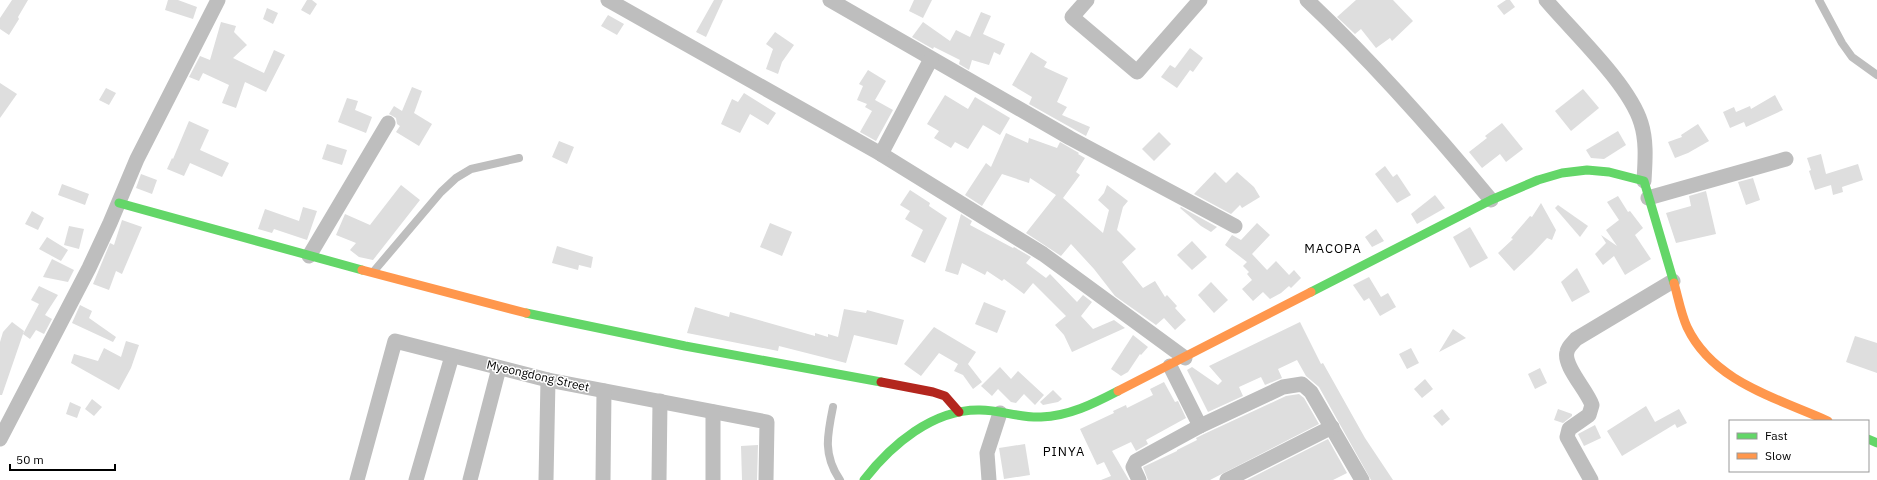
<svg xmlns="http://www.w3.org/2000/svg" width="1877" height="480" viewBox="0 0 1877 480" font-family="'IBM Plex Sans',sans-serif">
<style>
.building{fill:#dedede}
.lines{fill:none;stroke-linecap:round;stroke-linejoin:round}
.lane{stroke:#bebebe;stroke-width:8}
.street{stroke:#bebebe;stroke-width:15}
.fast{stroke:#63d668;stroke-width:9}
.slow{stroke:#ff974d;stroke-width:9}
.jam{stroke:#b3261e;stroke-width:9}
.labels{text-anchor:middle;stroke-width:3;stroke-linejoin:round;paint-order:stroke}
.street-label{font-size:12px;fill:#000;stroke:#fff}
.neighbourhood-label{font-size:13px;letter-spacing:1px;fill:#000;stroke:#fff}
</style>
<rect width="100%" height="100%" fill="#fff"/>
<g class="building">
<polygon points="12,0 28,0 18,17 19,19 9,35 0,29 0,18"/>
<polygon points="168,0 178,0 197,7 193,19 165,10"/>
<polygon points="307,0 312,0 317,4 310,15 301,10"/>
<polygon points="714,0 723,0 706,37 696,32"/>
<polygon points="914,0 932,0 923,18 909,11"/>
<polygon points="1356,0 1393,0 1413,21 1392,41 1390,38 1376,48 1361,29 1355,34 1337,17"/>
<polygon points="1506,0 1510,0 1515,7 1504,15 1497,6"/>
<polygon points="267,8 278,13 273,24 263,19"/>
<polygon points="981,12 991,16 983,34 1005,44 1000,55 994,52 989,65 972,60 969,70 959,64 960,60 934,47 933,49 912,37 923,22 950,41 956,30 970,37"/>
<polygon points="608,15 624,24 617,35 601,26"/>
<polygon points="221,22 236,26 234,32 247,45 233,58 264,73 274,50 285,55 266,92 245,82 236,108 222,103 229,85 203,73 199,81 189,77 200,56 210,60"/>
<polygon points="775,32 794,45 782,62 778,74 766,69 773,49 766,44"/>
<polygon points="1190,48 1203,58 1193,72 1190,70 1177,88 1161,77 1170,65 1175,68"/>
<polygon points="1031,52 1047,62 1044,67 1068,78 1057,102 1067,107 1062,115 1090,127 1086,136 1029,104 1032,97 1012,85"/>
<polygon points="868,70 886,81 875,100 893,110 876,141 860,132 872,111 865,107 867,104 857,100 863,86 859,84"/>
<polygon points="0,83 17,94 0,118"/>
<polygon points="412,87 422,91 414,113 432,124 419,146 396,132 400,126 397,124 396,118 389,114 394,106 402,111"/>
<polygon points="106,88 116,93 109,105 99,100"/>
<polygon points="1583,89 1599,108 1571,131 1555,111"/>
<polygon points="744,93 776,113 768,125 750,114 740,133 721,124 732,99 738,102"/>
<polygon points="945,95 968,109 975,97 1010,118 1000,135 983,125 968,149 955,142 951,148 934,138 939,131 927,124"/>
<polygon points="1775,95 1783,110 1746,127 1744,122 1730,128 1723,112 1734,107 1736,112 1750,106 1751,109"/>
<polygon points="347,98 358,101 355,110 372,117 366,133 338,122"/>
<polygon points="189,121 209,130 200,150 229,163 222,177 190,163 184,176 167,169 172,158 173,159"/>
<polygon points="1502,123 1523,149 1506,162 1500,154 1482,168 1469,152 1487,138 1485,136"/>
<polygon points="1698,124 1709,141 1688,153 1675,158 1668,142 1682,137 1681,135"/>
<polygon points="1618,131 1626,145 1604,159 1591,158 1586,150"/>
<polygon points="1159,132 1171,144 1154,161 1142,149"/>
<polygon points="1006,133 1028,143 1029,138 1057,148 1060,142 1079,153 1078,154 1085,158 1076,172 1080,175 1063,198 1103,233 1109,210 1098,200 1104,193 1107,185 1128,201 1123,207 1117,230 1136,249 1122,262 1143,288 1155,281 1165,297 1167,295 1177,306 1175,308 1186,320 1175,330 1164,318 1156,325 1115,296 1094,269 1071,244 1061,256 1026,233 1056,195 1030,178 1029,183 1002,174 982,206 965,195 986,163 991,167"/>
<polygon points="559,141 574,147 567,164 552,157"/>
<polygon points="327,144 347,150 342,165 322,159"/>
<polygon points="1821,154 1826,174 1858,164 1863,180 1842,187 1843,192 1833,195 1831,185 1815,190 1809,171 1811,170 1807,158"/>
<polygon points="1385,166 1393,177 1397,174 1411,195 1397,203 1375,174"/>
<polygon points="1215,172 1226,183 1237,172 1254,187 1260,197 1242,208 1240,205 1231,214 1194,194"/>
<polygon points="141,174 157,180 152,194 136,188"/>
<polygon points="1753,178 1760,200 1746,205 1738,182"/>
<polygon points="62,184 89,194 85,205 58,195"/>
<polygon points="401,185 420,200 373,260 359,257 350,250 356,243 336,235 345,214 370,225"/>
<polygon points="910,190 930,203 929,206 947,218 925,263 911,256 923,230 905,219 910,211 900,205"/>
<polygon points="1706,191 1716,234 1676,243 1666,213 1691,206 1689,196"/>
<polygon points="1435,195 1445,208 1417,224 1411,214"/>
<polygon points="1618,196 1628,212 1630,211 1643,228 1635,235 1651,259 1625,275 1614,256 1603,265 1595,254 1606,243 1601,235 1617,246 1606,230 1619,220 1607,202"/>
<polygon points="1541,203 1556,230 1552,240 1547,238 1532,254 1514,271 1498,253 1513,239 1511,238 1530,216 1532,217"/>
<polygon points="1558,205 1588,226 1580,237 1555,208"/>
<polygon points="303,207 317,211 307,240 274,229 272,233 258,229 265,209 299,221"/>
<polygon points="1181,207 1217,227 1211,232 1201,226 1180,208"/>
<polygon points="32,211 44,218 38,230 25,224"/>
<polygon points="961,214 972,221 970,225 1013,248 1014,247 1031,257 1026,263 1046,278 1050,274 1077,302 1083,295 1092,302 1081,316 1093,329 1114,320 1125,328 1072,352 1064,335 1055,325 1066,316 1033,283 1024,294 1004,279 1002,281 987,271 985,275 962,263 958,275 945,271"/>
<polygon points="122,220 142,227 122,274 116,271 109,290 93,284 110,243 114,245"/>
<polygon points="770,223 792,232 782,256 760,247"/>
<polygon points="1257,223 1270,235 1252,254 1267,270 1276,261 1289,275 1294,270 1301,278 1291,288 1289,286 1281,293 1270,299 1263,292 1253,301 1242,289 1252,280 1247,274 1249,272 1243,266 1247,262 1225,245 1232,235 1241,240"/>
<polygon points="69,226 84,229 79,249 64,245"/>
<polygon points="1470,227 1488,258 1470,268 1453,237"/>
<polygon points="1376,229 1384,241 1372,247 1365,237"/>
<polygon points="47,237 68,250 61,261 39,249"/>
<polygon points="1192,241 1207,257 1192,270 1177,255"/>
<polygon points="557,246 593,257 591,268 579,265 578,270 552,263"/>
<polygon points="52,259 74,270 68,282 43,277"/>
<polygon points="1577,268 1590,292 1572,302 1561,282"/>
<polygon points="1369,277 1381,297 1388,293 1396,307 1380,316 1369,298 1364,301 1353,285"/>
<polygon points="1211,282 1228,300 1214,313 1198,295"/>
<polygon points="39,286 58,295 45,315 52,319 44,334 36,330 30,339 23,334 2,395 0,395 0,342 3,332 12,322 24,331 23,334 39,304 31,300"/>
<polygon points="984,302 1006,311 997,333 975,324"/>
<polygon points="80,305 92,311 89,318 116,337 113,342 72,323"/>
<polygon points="695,307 729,317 730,312 815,336 815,333 828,337 828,334 838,337 844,309 866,313 867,310 904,320 897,345 854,335 846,363 779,346 778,351 687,333"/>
<polygon points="1300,322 1321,364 1323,363 1365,438 1393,480 1371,480 1319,387 1306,376 1297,360 1278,369 1282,378 1265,385 1261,377 1239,387 1243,396 1208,412 1187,370 1192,367 1218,385 1222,381 1209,366"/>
<polygon points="934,327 976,352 968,364 982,382 973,389 963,375 954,371 958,364 939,353 921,376 904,364"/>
<polygon points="1453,329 1466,338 1439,352"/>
<polygon points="1133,335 1148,347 1141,355 1140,354 1128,372 1121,376 1111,369"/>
<polygon points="1855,336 1877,343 1877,373 1846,362"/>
<polygon points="126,341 139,345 131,368 119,390 71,363 74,354 98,361 104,348 121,357"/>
<polygon points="1411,348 1419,363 1407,369 1399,354"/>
<polygon points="1000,367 1011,379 1018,371 1044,395 1035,405 1024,394 1016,403 1011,402 998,389 992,396 981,386"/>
<polygon points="1540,368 1547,383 1535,389 1528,374"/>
<polygon points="1425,379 1433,389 1422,398 1414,389"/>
<polygon points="1164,382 1175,402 1178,401 1186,418 1146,440 1148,444 1136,451 1131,442 1112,451 1129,480 1101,480 1111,476 1104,462 1097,465 1080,429 1114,413 1113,411 1126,405 1127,408 1153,395 1150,389"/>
<polygon points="1053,390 1062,399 1058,402 1043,405 1040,402"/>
<polygon points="1299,394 1304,398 1319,424 1210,480 1148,480 1143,467 1177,451 1177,450 1197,440 1196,438 1204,434 1286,396"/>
<polygon points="92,399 102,407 94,416 85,409"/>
<polygon points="70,402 81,407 77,418 66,414"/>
<polygon points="1646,406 1655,422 1679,409 1687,423 1677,428 1675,424 1622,456 1607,431"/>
<polygon points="1442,409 1450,419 1442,426 1433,416"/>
<polygon points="1558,409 1572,414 1572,416 1563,423 1554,420"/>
<polygon points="1595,425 1601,438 1584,446 1578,434"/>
<polygon points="1328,439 1347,473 1333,480 1247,480"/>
<polygon points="1025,444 1030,475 1004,479 999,448"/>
<polygon points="758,445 757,480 742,480 741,446"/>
</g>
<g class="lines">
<g class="lane">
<polyline points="1819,0 1842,43 1852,57 1877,75"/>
<polyline points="374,271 441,192 456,178 471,169 519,158"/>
<path d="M833,407C827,436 823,455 840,480"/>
</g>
<g class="street">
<polyline points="608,0 881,154 1043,254 1185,358"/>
<polyline points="830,0 1070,138 1235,226"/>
<polyline points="1087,0 1072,17 1137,72 1200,0"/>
<path d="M1307,0C1373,62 1433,130 1491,200"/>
<path d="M1546,0C1573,32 1629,84 1641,123C1647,142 1645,162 1644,181"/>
<polyline points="881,154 931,59"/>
<polyline points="1648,198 1786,159"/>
<polyline points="309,256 388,123"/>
<polyline points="1170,366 1200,426"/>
<polyline points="0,439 89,268 110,223 137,159 218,0"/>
<polyline points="357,480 395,341 548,380 767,422 766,480"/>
<polyline points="416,480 452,356"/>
<polyline points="470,480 499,368"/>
<polyline points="546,480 548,380"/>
<polyline points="603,480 604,391"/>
<polyline points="659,480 660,401"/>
<polyline points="713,480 713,412"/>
<polyline points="989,480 987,453 1000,413"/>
<polyline points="1139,480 1133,467 1136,461 1200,426 1283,387 1302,384 1311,392 1362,480"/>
<polyline points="1227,480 1332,427"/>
<path d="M1591,480L1567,437L1569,429L1589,415L1592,405C1587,390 1563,366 1567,352C1568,346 1573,343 1576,339L1673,281"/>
</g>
<g class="fast">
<polyline points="119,203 362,270"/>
<polyline points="1311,292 1491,200 1538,180 1562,173 1587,170 1609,172 1644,181 1674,283"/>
<polyline points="526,313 685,346 881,382"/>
<polyline points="1868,439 1877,443"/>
<path d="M864,480C891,445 933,409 980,410C1001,410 1020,418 1041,417C1069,416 1093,404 1118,391"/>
</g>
<g class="slow">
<polyline points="362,270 526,313"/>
<path d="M1674,283C1678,297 1681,314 1687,327C1713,382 1777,398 1828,421"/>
<polyline points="1118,391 1311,292"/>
</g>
<polyline class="jam" points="881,382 933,392 945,396 959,412"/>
</g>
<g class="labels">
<g class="street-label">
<text transform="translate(538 376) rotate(13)" y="4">Myeongdong Street</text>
</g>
<g class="neighbourhood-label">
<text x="1333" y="253">MACOPA</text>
<text x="1064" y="456">PINYA</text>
</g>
</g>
<rect x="1729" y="420" width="140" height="52" fill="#ffffff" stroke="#999999"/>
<rect x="1737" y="433" width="20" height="6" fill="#63d668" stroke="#999999"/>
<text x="1765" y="440" font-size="12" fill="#000000">Fast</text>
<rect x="1737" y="453" width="20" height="6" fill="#ff974d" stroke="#999999"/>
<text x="1765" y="460" font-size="12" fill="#000000">Slow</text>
<path d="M10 464v6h105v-6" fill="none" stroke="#000000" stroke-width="2"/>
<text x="16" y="464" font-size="12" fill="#000000" stroke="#ffffff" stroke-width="3" paint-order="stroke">50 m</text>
</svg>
